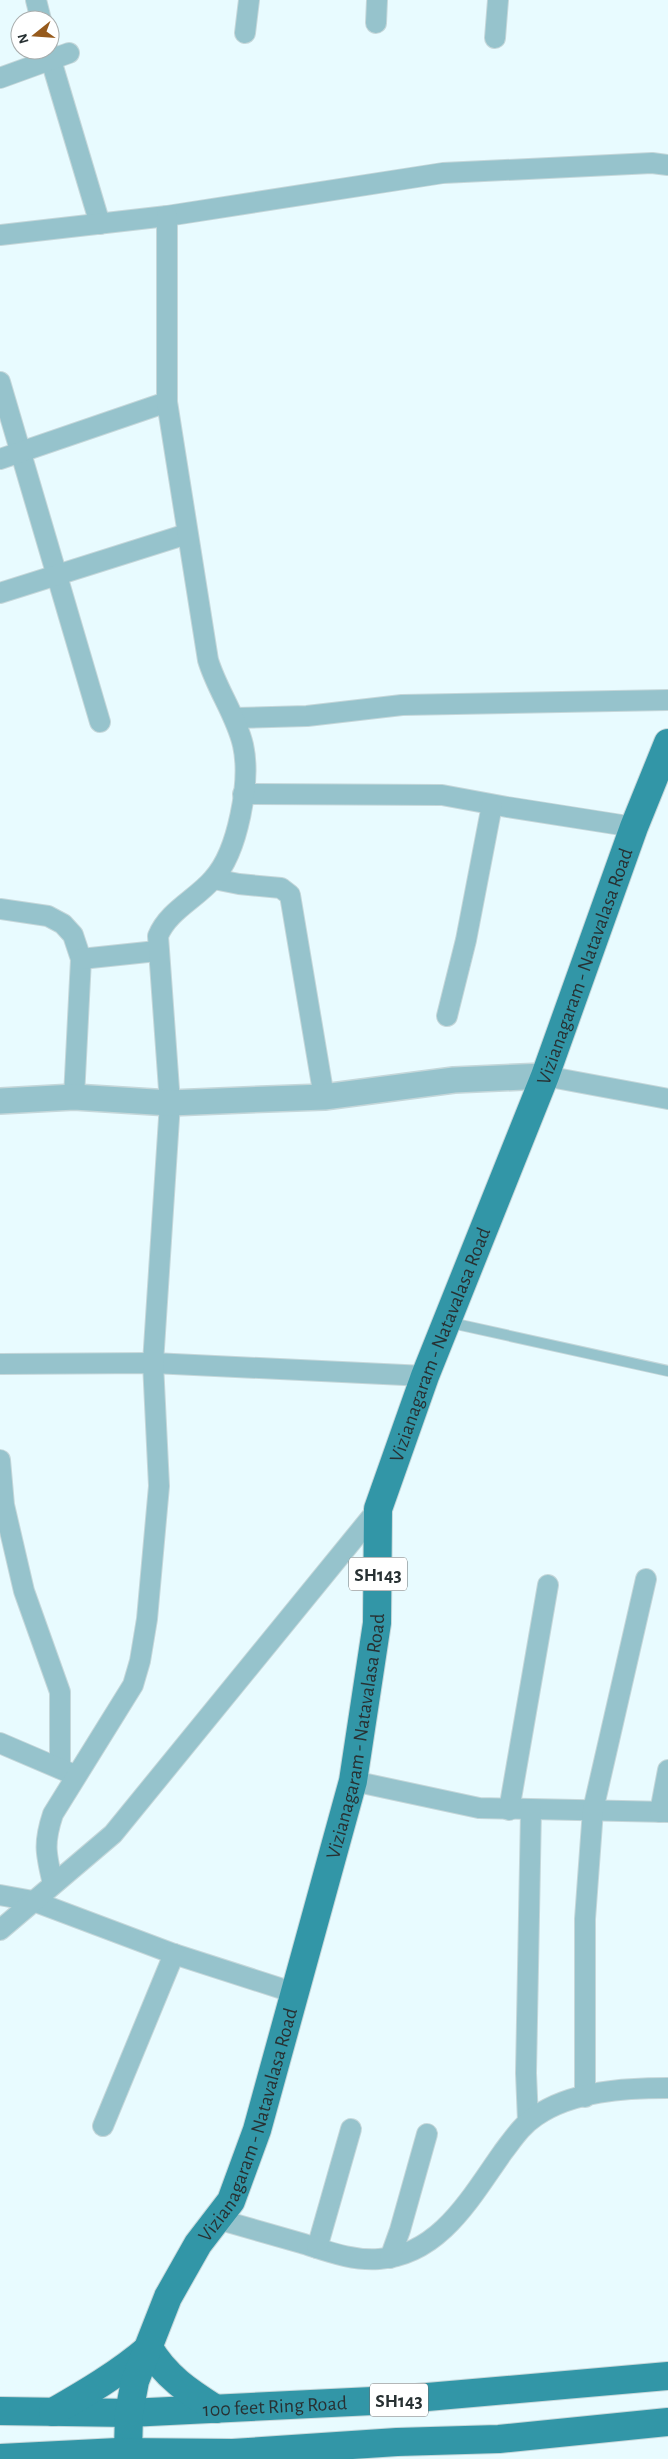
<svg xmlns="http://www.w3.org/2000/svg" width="668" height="2459" viewBox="0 0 668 2459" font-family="'Alegreya Sans',sans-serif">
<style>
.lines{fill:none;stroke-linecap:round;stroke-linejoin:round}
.service-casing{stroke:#c5d7da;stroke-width:12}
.minor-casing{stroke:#c5d7da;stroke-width:22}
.tertiary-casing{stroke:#c5d7da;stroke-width:28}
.primary-casing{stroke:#c5d7da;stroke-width:30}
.service{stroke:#96c3cc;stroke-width:10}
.minor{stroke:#96c3cc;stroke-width:20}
.tertiary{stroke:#96c3cc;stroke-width:25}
.primary{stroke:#3296a7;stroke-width:28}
.labels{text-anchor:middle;stroke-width:4;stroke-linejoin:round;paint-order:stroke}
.shield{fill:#fff;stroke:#686f70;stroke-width:1}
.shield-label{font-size:19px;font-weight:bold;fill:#283133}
.street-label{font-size:20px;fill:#283133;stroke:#fff}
</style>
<rect width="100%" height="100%" fill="#e8fbff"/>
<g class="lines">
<g class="service-casing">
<polyline id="service" points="447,1322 668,1371"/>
</g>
<g class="minor-casing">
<g id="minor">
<polyline points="36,0 41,20"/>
<polyline points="376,23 377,0"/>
<polyline points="245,33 249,0"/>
<polyline points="495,38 498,0"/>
<polyline points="48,50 100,224"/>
<polyline points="0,78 69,53"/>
<polyline points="0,235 167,216 443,173 652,163 668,165"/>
<polyline points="0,382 100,722"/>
<polyline points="0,459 167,402"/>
<polyline points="0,593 187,534"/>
<polyline points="234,718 307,716 402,705 668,700"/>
<polyline points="243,794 442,795 507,807 634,827"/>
<polyline points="214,879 239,884 281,888 290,895 324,1097"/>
<polyline points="0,909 48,916 63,924 73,935 81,959 74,1097"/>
<polyline points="81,959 157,951"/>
<polyline points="447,1016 466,940 492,805"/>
<polyline points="545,1076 668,1099"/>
<polyline points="0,1364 153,1363 425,1376"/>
<polyline points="0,1460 4,1505 24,1591 60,1692 60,1768"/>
<polyline points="0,1743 70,1773"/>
<polyline points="353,1781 479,1808 668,1812"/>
<polyline points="509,1810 548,1585"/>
<polyline points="660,1812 668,1770"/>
<path d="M53,1884C46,1854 43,1844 53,1814L133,1685L140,1661L147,1619L159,1486L153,1363L170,1103L158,936C168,911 196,899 213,879C238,852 251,781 243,745C236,715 217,690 208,660L167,402V216"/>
<polyline points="0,1895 33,1901 174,1954 295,1993"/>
<polyline points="0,1930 113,1834 378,1509"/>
<polyline points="585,2097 585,1919 593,1810 646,1579"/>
<polyline points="528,2121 526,2073 531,1810"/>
<polyline points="103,2126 174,1954"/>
<path d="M217,2219C245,2227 273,2235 301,2243C327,2251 351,2261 379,2259C440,2255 471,2197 503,2152C513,2139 522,2125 536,2116C572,2091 625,2088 668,2088"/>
<polyline points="317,2248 351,2129"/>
<polyline points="390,2258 400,2230 427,2134"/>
</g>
</g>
<g class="tertiary-casing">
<polyline id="tertiary" points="0,1101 74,1097 170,1103 268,1099 324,1097 454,1080 545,1076"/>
</g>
<g class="primary-casing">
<g id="primary">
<path id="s1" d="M0,2411L129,2413L393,2400L668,2376"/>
<path d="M53,2412C86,2393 120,2373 149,2348C165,2376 189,2392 216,2409"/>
<path id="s2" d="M128,2452L129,2413L135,2381L168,2297L198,2244L231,2201L257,2130L353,1781L377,1623L378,1509L425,1376L545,1076L634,827L668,743"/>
<polyline points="0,2458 118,2452 233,2453 397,2442 499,2439 668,2422"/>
</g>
</g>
<use href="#service" class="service"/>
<use href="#minor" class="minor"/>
<use href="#tertiary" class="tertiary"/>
<use href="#primary" class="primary"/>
</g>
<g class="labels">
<g class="shield">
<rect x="349" y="1557.5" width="58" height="33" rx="4"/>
<rect x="370" y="2383.5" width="58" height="33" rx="4"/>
</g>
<g class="shield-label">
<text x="378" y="1581">SH143</text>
<text x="399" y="2407">SH143</text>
</g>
<g class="street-label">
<text dy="7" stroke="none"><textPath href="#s2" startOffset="1569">Vizianagaram - Natavalasa Road</textPath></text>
<text dy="7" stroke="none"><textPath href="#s2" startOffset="1164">Vizianagaram - Natavalasa Road</textPath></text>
<text dy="7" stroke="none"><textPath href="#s2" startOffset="759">Vizianagaram - Natavalasa Road</textPath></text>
<text dy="7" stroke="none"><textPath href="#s2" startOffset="354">Vizianagaram - Natavalasa Road</textPath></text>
<text dy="7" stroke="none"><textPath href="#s1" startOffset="275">100 feet Ring Road</textPath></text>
</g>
</g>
<g transform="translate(35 35) rotate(253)"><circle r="24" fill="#ffffff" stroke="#a9adad"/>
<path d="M0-4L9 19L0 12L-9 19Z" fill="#965a1c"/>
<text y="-8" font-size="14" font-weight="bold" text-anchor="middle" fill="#283133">N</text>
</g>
</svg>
